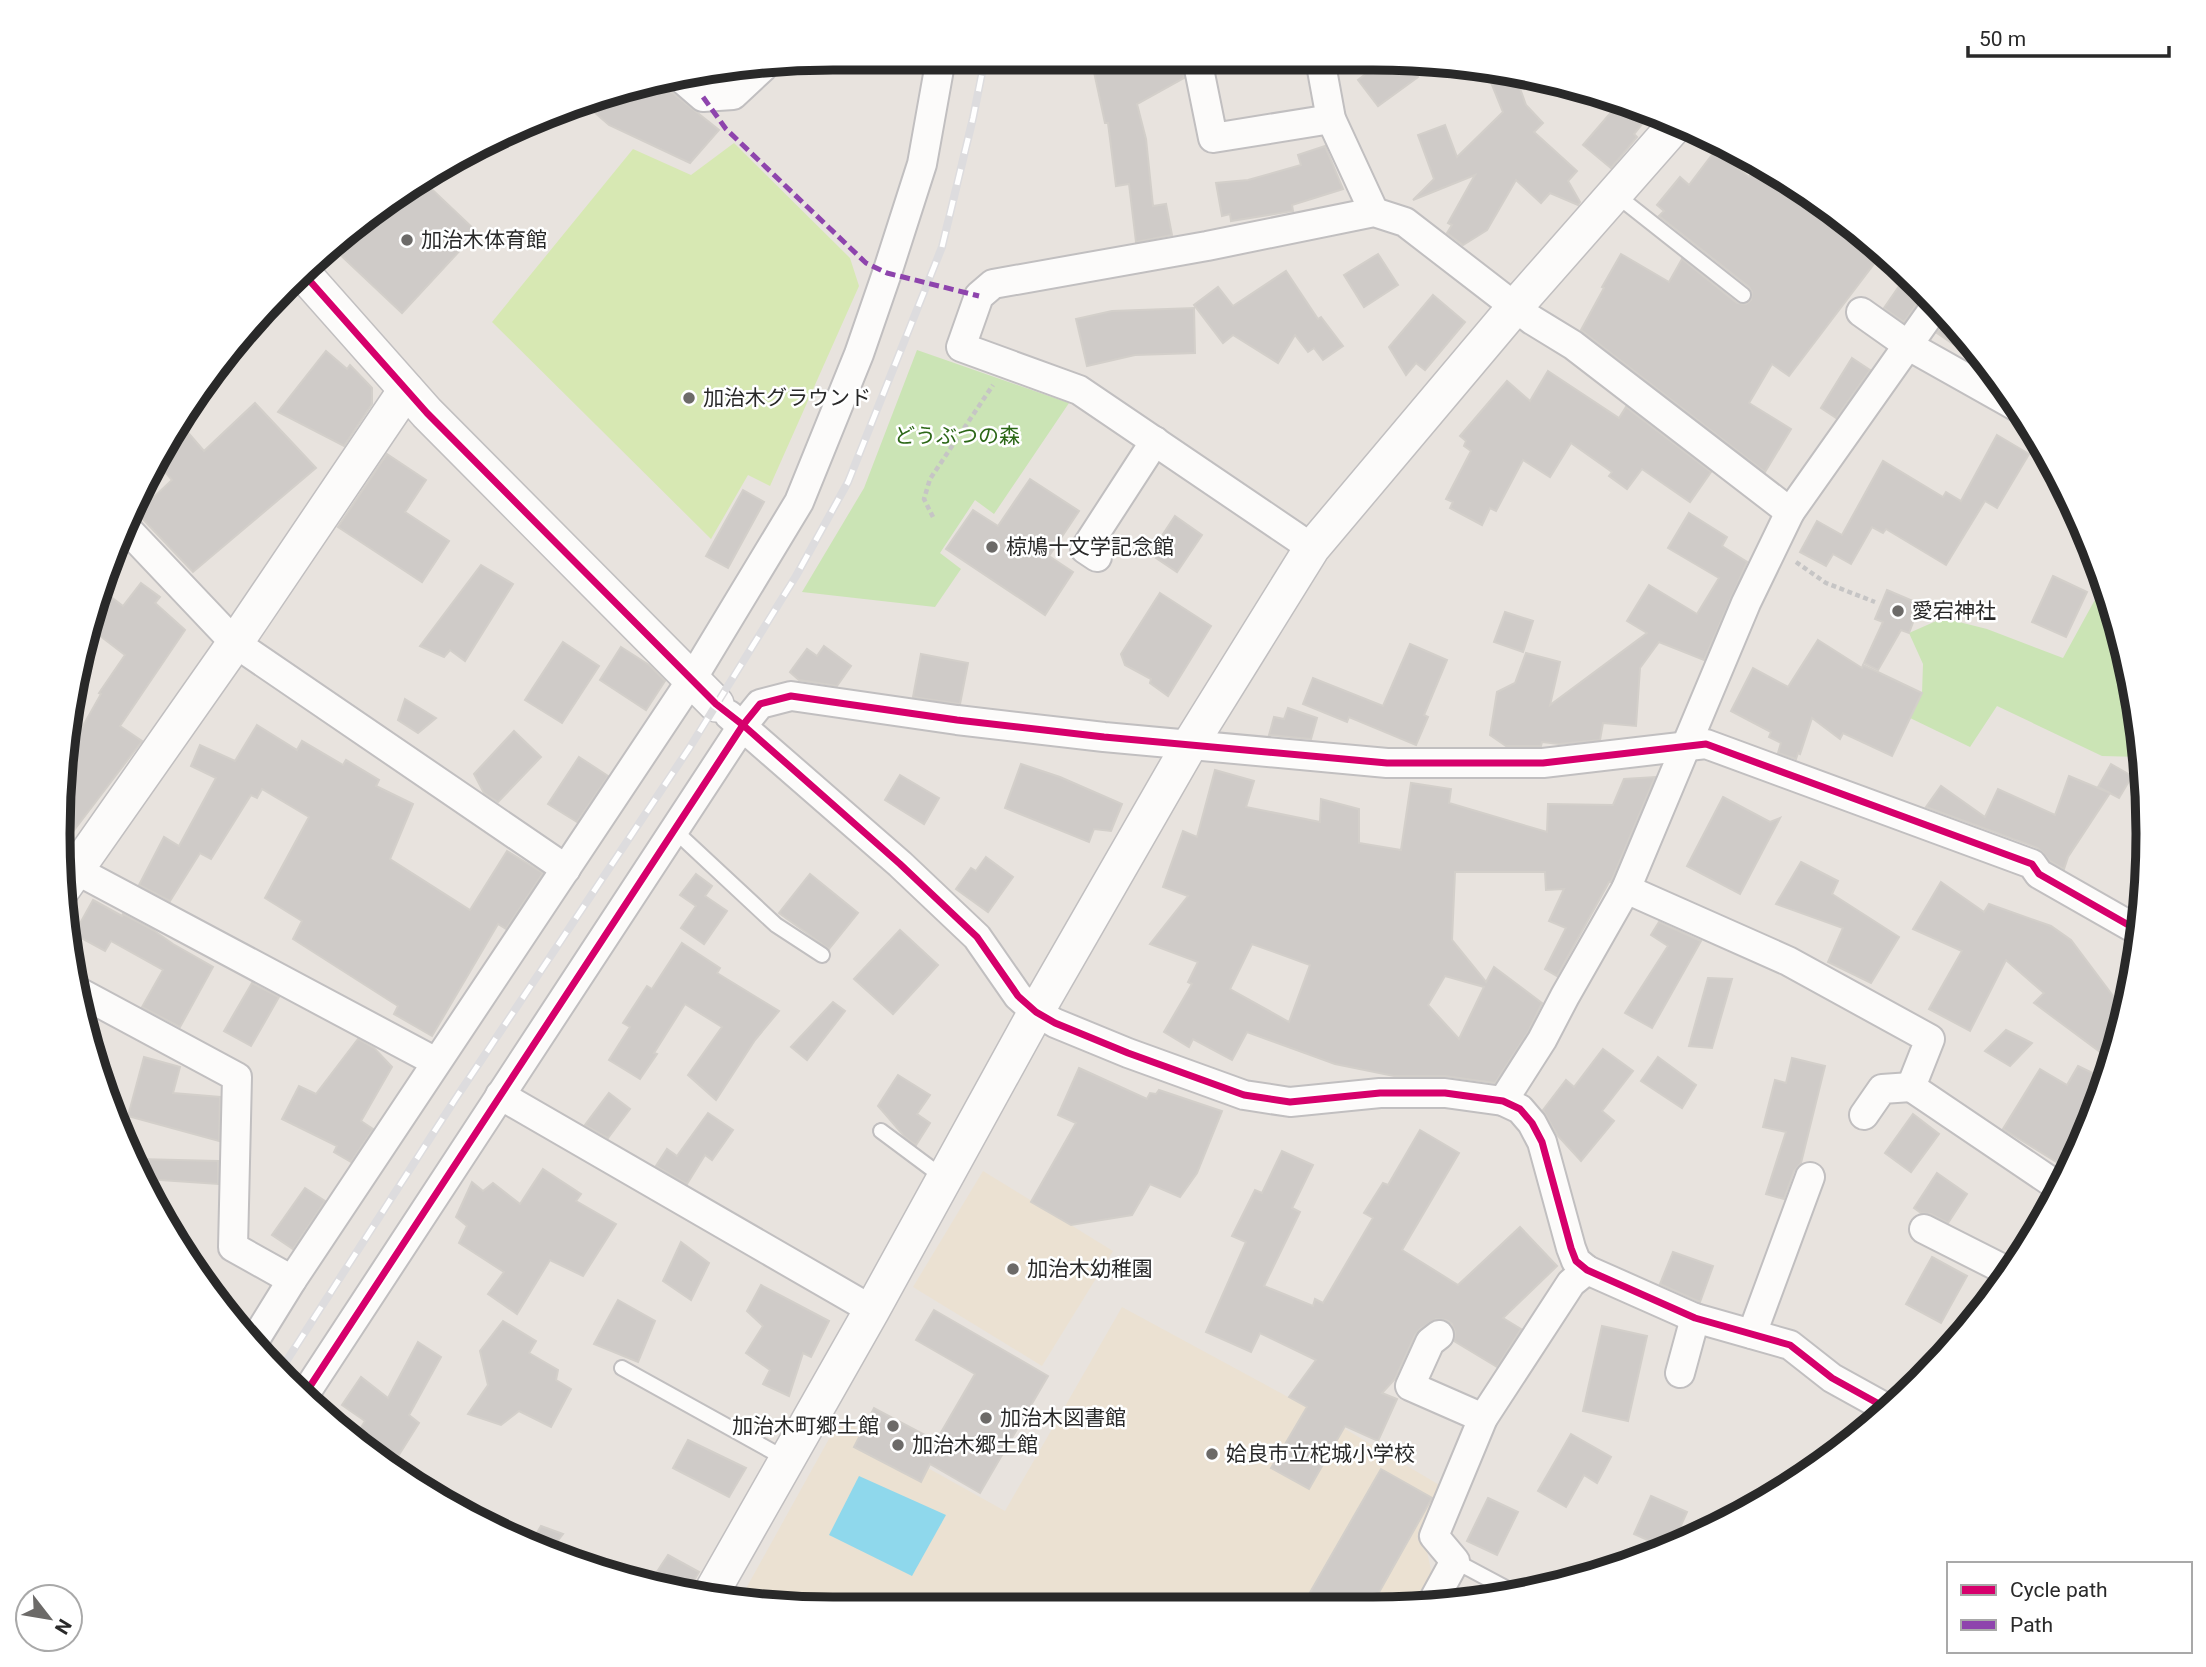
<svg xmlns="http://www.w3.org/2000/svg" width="2206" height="1667" viewBox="0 0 2206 1667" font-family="Roboto,'Noto Sans JP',sans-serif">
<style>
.education{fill:#ebe1d2}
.green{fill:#cbe4b5}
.pitch{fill:#d7e8b3}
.water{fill:#8fd8ec}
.building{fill:#cfcbc8;stroke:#d3cfca;stroke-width:2;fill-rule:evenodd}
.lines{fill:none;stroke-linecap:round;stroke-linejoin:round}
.service-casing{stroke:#c1bfc0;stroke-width:18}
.minor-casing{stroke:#c1bfc0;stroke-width:32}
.tertiary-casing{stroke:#c1bfc0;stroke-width:38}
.path{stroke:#c6c5c5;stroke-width:4.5;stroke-dasharray:5 3.5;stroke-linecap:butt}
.service{stroke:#fcfbfa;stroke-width:14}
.minor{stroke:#fcfbfa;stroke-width:28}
.tertiary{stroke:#fcfbfa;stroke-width:35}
.rail-casing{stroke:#dddcde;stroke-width:8}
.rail{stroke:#fff;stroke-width:5;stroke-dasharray:16;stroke-linecap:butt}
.quiet{stroke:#8e44ad;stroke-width:5;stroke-dasharray:10 5;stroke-linecap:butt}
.cycleway-casing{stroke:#fff;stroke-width:11}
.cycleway{stroke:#d6006c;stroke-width:7}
.poi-dot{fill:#6c6a68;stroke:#fff;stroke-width:2.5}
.labels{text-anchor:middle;stroke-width:5;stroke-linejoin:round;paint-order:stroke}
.poi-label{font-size:21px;fill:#292929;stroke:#fff;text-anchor:start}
.park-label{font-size:21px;fill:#2c6717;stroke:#fff}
.rim{fill:none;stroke:#292929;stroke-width:9}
</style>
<rect width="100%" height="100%" fill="#e8e3de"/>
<g class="education">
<polygon points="983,1171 1113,1251 1042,1366 913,1287"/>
<polygon points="1122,1307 1325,1417 1446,1489 1424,1538 1434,1584 1423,1603 738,1603 840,1419 1005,1511"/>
</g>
<g class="green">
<polygon points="917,350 1069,403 994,514 975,500 940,553 961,569 935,607 802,592 864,488"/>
<polygon points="2103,585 2133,682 2141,757 2102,756 1997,706 1970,747 1908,717 1922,693 1923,664 1909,633 1943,618 1987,629 2063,658"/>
</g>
<polygon class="pitch" points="734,143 850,258 859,286 770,486 748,475 711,539 492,322 633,149 691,175"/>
<polygon class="water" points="859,1476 946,1515 912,1576 829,1535"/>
<g class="building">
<polygon points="1091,58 1181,59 1184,78 1137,104 1146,139 1153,206 1166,204 1172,235 1136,242 1129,184 1116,186 1108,123 1105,123"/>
<polygon points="1385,59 1404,59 1418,77 1378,106 1358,80"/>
<polygon points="1486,70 1515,75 1526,105 1543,123 1534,132 1577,171 1568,181 1580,202 1578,205 1550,193 1541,203 1516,180 1487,230 1463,245 1447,233 1452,225 1448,223 1475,175 1413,200 1434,179 1418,135 1445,125 1457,157 1503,112"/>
<polygon points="661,80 670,91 719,130 690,163 609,125 585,104 632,84"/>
<polygon points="1620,102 1651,113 1634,134 1637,137 1611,168 1583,145"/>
<polygon points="1325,146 1343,189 1292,205 1293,211 1231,221 1230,214 1222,216 1216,183 1248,180 1301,165 1298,155"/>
<polygon points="1715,151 1749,177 1757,164 1844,218 1883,252 1789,376 1772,364 1749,403 1791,429 1765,472 1581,330 1604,288 1602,287 1621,254 1669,282 1682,259 1737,303 1746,304 1751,300 1752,292 1749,287 1659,216 1664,211 1657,205 1680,177 1689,185"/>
<polygon points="422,180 477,232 402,313 333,248"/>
<polygon points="1378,254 1398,285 1364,307 1344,275"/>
<polygon points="1286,271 1318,319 1321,317 1343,346 1323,360 1314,348 1308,352 1295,335 1278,363 1233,335 1223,343 1194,305 1218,287 1233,306"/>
<polygon points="1902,282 1922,296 1904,322 1884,308"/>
<polygon points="1433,295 1465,322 1425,370 1416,363 1406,375 1389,347"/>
<polygon points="1194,308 1195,353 1135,355 1087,366 1076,319 1112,311"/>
<polygon points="1948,318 1979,355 1975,359 1937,333"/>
<polygon points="326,351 347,369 350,365 372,388 372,404 344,446 278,412"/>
<polygon points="1852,358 1870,370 1836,418 1821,408"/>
<polygon points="1548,371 1619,418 1626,407 1711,472 1690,502 1642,469 1627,489 1609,476 1612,472 1571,443 1550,477 1523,460 1496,511 1490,508 1482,525 1450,508 1453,502 1446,499 1471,451 1464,446 1466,441 1460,436 1507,381 1530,401"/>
<polygon points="255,403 316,468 193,572 137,513 172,480 155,460 178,421 204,451"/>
<polygon points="1997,435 2029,454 1997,508 1985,501 1946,565 1886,529 1883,533 1872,527 1851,564 1833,554 1826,566 1800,552 1817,521 1842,535 1883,461 1943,497 1946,492 1961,501"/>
<polygon points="387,454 426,480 405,512 449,541 422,582 338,527"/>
<polygon points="1030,479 1079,511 1049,556 1073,572 1045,615 946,549 973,510 998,526"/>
<polygon points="743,490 764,502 728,568 706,556"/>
<polygon points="1689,513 1727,537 1722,546 1747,562 1704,660 1659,642 1640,668 1636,726 1603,723 1600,740 1559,744 1542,742 1541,746 1506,746 1490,735 1497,692 1515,683 1526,653 1560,662 1550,705 1647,633 1627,621 1649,585 1697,614 1719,578 1668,548"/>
<polygon points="1175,516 1202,535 1177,572 1150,554"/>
<polygon points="481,565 513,584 465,661 450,650 444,657 420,646"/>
<polygon points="2053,576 2087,592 2066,637 2032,622"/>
<polygon points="141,583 160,597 155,603 185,630 120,726 142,741 62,846 70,725 79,733 101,694 99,693 125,655 91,629 103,591 123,606"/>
<polygon points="1887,590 1920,604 1909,633 1901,630 1878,670 1864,663 1883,622 1875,619"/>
<polygon points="1160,593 1211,626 1168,696 1150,683 1151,679 1125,665 1121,654"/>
<polygon points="1505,612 1533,621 1523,652 1494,642"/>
<polygon points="1818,640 1862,668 1863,665 1922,693 1892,756 1843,733 1840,739 1812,718 1800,754 1798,753 1796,759 1778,753 1781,743 1769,737 1771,732 1731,711 1753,668 1788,687"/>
<polygon points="563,642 599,666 562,723 525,700"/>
<polygon points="1410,644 1447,660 1424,715 1428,717 1416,745 1349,717 1347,722 1303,704 1313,678 1383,706"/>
<polygon points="824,646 851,666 837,686 799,680 790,672 807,649 817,656"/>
<polygon points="621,647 649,665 665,681 646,710 600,680"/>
<polygon points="921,654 968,663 960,704 913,697"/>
<polygon points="405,699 436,718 418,733 398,720"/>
<polygon points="1288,708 1317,718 1311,739 1269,735 1274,717 1284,719"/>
<polygon points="257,725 297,750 302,741 343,765 346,760 379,780 376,786 413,804 390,859 470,910 507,851 543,873 506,929 498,924 432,1036 394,1014 398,1006 293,939 302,921 265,898 309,817 262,789 257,798 251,795 211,859 200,853 170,901 139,885 164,837 179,846 216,778 191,766 200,745 235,761"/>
<polygon points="514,731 541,757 498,802 484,793 474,774"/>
<polygon points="579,757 608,776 577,822 548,804"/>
<polygon points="1021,764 1060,777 1122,804 1111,831 1094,829 1089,842 1005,808"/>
<polygon points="2111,764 2132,776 2119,798 2098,787"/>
<path d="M1215,770L1254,781L1246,807L1320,822L1321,799L1359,809V843L1401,850L1411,783L1451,789L1449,803L1547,832L1548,804L1613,805L1624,779L1655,777L1611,882H1609L1557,976L1545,969L1566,928L1549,921L1564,889L1546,890L1545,872H1455L1452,940L1486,982L1494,967L1542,1003L1528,1032L1495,1083L1445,1076H1394L1335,1064L1247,1032L1232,1060L1193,1039L1189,1047L1164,1032L1192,984L1188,982L1198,962L1150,944L1188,896L1163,887L1183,831L1197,837ZM1252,944L1310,965L1289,1022L1230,989ZM1445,976L1484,987L1459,1039L1428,1005Z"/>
<polygon points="900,775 939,798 924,824 885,800"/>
<polygon points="2069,776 2110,793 2068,857 2064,869 2050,861 2038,848 1926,807 1941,786 1985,817 1998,789 2055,815"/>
<polygon points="1723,797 1770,822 1780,818 1740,894 1687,866"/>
<polygon points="986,857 1013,877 988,912 956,889 971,868 976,871"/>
<polygon points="1801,862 1838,881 1832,894 1899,937 1871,983 1828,962 1843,928 1776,904"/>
<polygon points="696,874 712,886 705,896 727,911 704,944 681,928 696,906 680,895"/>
<polygon points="810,874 858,913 829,949 779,913"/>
<polygon points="1941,882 1984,912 1989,904 2051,926 2071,940 2125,1012 2111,1060 2034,1003 2044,993 2006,960 1970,1031 1929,1009 1962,951 1913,929"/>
<polygon points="93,900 122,916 123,914 153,930 173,944 213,967 180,1027 142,1007 163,970 111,941 105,951 74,934"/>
<polygon points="1659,922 1701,941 1652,1028 1625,1013 1668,946 1651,935"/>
<polygon points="900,930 938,965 893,1014 854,979"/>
<polygon points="682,943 720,968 717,973 779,1011 755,1040 716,1100 688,1075 722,1027 685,1004 654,1053 657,1054 640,1079 609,1060 630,1027 623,1023 647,986 652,989"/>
<polygon points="1708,978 1732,979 1712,1048 1689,1046"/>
<polygon points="252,983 279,997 251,1046 224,1031"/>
<polygon points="833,1002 845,1011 807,1060 791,1047"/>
<polygon points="2006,1030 2032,1043 2010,1066 1985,1051"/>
<polygon points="358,1039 374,1048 392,1067 361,1121 373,1129 351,1162 334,1152 337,1146 282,1119 299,1086 316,1094"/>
<polygon points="1603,1049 1633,1071 1602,1111 1614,1121 1581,1161 1558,1136 1543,1110 1566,1080 1574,1087"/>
<polygon points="144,1057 180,1067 173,1093 220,1097 219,1141 128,1116"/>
<polygon points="1658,1057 1696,1085 1682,1108 1641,1081"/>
<polygon points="1792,1058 1825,1066 1801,1163 1794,1171 1784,1199 1766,1194 1786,1132 1763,1127 1775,1080 1786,1083"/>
<polygon points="2078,1066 2105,1079 2089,1130 2068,1169 2003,1129 2040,1069 2067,1085"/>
<polygon points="1079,1068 1147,1099 1150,1093 1156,1094 1159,1090 1222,1111 1197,1173 1180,1197 1150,1184 1132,1215 1071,1225 1031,1202 1076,1123 1058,1115"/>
<polygon points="898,1075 930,1095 917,1114 930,1123 916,1145 905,1137 878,1106"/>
<polygon points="609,1093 630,1109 608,1138 585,1125"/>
<polygon points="708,1113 733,1130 712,1160 705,1155 687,1184 656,1166 667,1149 677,1156"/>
<polygon points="1913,1114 1939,1134 1911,1172 1885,1153"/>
<polygon points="1420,1130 1459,1153 1402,1250 1458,1285 1520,1227 1557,1266 1503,1318 1521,1329 1497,1367 1454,1341 1455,1332 1452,1324 1446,1320 1436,1319 1420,1329 1415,1335 1395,1379 1382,1393 1397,1399 1378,1441 1345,1426 1309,1489 1271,1468 1307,1407 1289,1397 1316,1360 1260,1333 1251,1352 1206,1332 1246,1242 1232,1236 1255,1190 1262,1193 1282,1151 1313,1165 1292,1208 1300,1212 1264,1286 1313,1306 1315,1299 1323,1303 1373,1218 1364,1213 1383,1183 1388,1185"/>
<polygon points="137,1159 218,1161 218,1184 146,1179"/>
<polygon points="543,1169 581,1194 576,1201 616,1224 583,1276 550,1260 517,1314 488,1294 504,1272 459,1243 467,1226 456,1217 472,1182 483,1191 493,1183 520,1204"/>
<polygon points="1937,1173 1967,1194 1948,1223 1931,1214 1921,1213 1914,1208"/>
<polygon points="305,1188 325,1201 293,1249 272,1235"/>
<polygon points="681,1242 709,1263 691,1300 663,1281"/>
<polygon points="1673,1252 1713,1266 1700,1302 1660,1284"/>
<polygon points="1932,1257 1967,1276 1941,1323 1906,1304"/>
<polygon points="761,1285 829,1321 811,1357 803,1353 789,1396 763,1384 770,1370 746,1353 763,1326 747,1311"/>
<polygon points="618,1300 655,1321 638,1362 594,1344"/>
<polygon points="934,1310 1048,1376 980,1493 930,1464 921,1482 854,1447 874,1408 936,1441 975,1374 916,1340"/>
<polygon points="503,1321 536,1341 529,1353 558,1370 556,1380 571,1389 551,1427 519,1411 501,1425 468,1414 488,1385 480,1351"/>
<polygon points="1602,1326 1647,1336 1628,1421 1583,1411"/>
<polygon points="418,1342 441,1357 409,1415 419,1423 390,1469 354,1439 365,1421 342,1405 361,1377 388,1398"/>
<polygon points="1571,1434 1611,1457 1597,1483 1584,1475 1566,1507 1538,1491"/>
<polygon points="688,1440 746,1468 729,1497 673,1468"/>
<polygon points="1381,1469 1432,1498 1373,1603 1304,1603"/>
<polygon points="1651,1496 1687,1512 1670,1550 1634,1534"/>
<polygon points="1488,1498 1518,1512 1497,1555 1467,1541"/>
<polygon points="541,1526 563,1534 548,1553 529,1546"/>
<polygon points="668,1555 699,1572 688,1591 651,1581"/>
</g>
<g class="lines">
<g class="service-casing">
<g id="service">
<polyline points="1615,194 1743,295"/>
<polyline points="674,830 776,925 822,955"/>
<polyline points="881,1131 944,1178"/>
<polyline points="622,1368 786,1459"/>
<polyline points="1455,1561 1513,1592"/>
</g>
</g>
<g class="minor-casing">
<g id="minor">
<polyline points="1197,59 1213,138 1331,119"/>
<polyline points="1320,59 1331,119 1374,212"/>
<polyline points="681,78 703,97 733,95 763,67"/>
<polyline points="1861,312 1909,346 2021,409"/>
<polyline points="125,527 235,643 566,869"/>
<polyline points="1312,548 1079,390 961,347 979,296 993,284 1207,246 1374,212 1405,222 1532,320 1573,345 1790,512"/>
<polyline points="1097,557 1085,549 1155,441"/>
<polyline points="729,715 900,864 977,937 1018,996 1036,1012 1055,1023 1128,1053 1244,1095 1290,1102 1380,1093 1445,1093 1503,1101 1520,1109 1532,1123 1542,1142 1571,1248 1576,1261 1587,1270 1695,1318 1790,1345 1832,1378 1888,1409"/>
<polyline points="61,862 436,1062"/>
<polyline points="1626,889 1788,961 1930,1039 1911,1087 2059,1187"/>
<polyline points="81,993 237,1077 233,1247 292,1280"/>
<polyline points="500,1095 872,1310"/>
<polyline points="1503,1101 1542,1040 1565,996 1626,889 1746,603 1790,512 1937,304"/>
<polyline points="1864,1115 1882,1089 1911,1087"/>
<polyline points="1924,1229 2011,1273"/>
<polyline points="1752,1334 1810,1177"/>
<polyline points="1439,1335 1430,1342 1410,1386 1483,1418"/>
<polyline points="253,1343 292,1280 692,679 799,502 859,354 887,273 922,164 941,58"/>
<polyline points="1680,1373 1695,1318"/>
<polyline points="303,1397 743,725 760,704 791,696 957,720 1104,737 1387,763 1543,763 1706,744 2032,864 2039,874 2139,931"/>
<polyline points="1432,1603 1455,1561 1434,1536 1483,1418 1571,1283 1587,1270"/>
</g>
</g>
<g class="tertiary-casing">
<g id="tertiary">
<polyline points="302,272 427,413 716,704"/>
<polyline points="61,891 235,643 406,390"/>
<polyline points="709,1597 872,1310 1036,1012 1189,746 1312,548 1515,307 1677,123"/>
</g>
</g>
<g class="path">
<polyline points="933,517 924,499 930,479 993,385"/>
<polyline points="1796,562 1826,583 1875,602"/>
</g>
<use href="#service" class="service"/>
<use href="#minor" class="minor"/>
<use href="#tertiary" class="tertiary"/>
<g class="rail-casing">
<polyline id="rail" points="278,1374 454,1101 690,747 796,576 848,482 942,247 973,118 985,58"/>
</g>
<use href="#rail" class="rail"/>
<polyline class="quiet" points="703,97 726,129 866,263 887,273 979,296"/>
<g class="cycleway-casing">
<g id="cycleway">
<polyline points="302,272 427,413 716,704 743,725 900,864 977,937 1018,996 1036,1012 1055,1023 1128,1053 1244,1095 1290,1102 1380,1093 1445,1093 1503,1101 1520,1109 1532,1123 1542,1142 1571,1248 1576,1261 1587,1270 1695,1318 1790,1345 1832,1378 1888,1409"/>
<polyline points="303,1397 743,725 760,704 791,696 957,720 1104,737 1387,763 1543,763 1706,744 2032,864 2039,874 2139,931"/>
</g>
</g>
<use href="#cycleway" class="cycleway"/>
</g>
<g class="poi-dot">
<circle cx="407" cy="240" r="7"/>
<circle cx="689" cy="398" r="7"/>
<circle cx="992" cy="547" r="7"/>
<circle cx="1898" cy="611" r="7"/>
<circle cx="1013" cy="1269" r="7"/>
<circle cx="986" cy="1418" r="7"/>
<circle cx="893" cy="1426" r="7"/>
<circle cx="898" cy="1445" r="7"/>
<circle cx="1212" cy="1454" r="7"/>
</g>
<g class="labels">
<g class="poi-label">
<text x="421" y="247">加治木体育館</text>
<text x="703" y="405">加治木グラウンド</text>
<text x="1006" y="554">椋鳩十文学記念館</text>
<text x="1912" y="618">愛宕神社</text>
<text x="1027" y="1276">加治木幼稚園</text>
<text x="1000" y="1425">加治木図書館</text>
<text x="879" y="1433" text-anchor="end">加治木町郷土館</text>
<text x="912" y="1452">加治木郷土館</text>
<text x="1226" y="1461">姶良市立柁城小学校</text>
</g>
<g class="park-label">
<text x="957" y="443">どうぶつの森</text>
</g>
</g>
<path d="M0 0H2206V1667H0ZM833 70H1373A763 763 0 0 1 2136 833V834A763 763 0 0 1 1373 1597H833A763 763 0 0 1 70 834V833A763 763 0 0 1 833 70Z" fill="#fff" fill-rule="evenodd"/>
<path class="rim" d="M833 70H1373A763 763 0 0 1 2136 833V834A763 763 0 0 1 1373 1597H833A763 763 0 0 1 70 834V833A763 763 0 0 1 833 70Z"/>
<rect x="1947" y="1562" width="245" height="91" fill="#ffffff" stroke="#a9a9a9" stroke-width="2"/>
<rect x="1961" y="1585" width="35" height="10" fill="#d6006c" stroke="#a9a9a9" stroke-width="2"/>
<text x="2010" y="1597" font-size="21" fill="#292929">Cycle path</text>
<rect x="1961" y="1620" width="35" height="10" fill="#8e44ad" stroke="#a9a9a9" stroke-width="2"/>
<text x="2010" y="1632" font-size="21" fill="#292929">Path</text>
<g transform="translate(49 1618) rotate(121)"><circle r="33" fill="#ffffff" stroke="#a9a9a9" stroke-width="2"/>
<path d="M0-5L12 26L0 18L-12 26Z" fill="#6c6a68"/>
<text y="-10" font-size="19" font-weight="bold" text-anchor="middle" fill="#292929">N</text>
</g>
<path d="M1968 46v10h201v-10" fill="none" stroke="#292929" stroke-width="3.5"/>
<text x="1979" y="46" font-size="21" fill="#292929" stroke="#ffffff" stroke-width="5" paint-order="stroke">50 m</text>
</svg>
